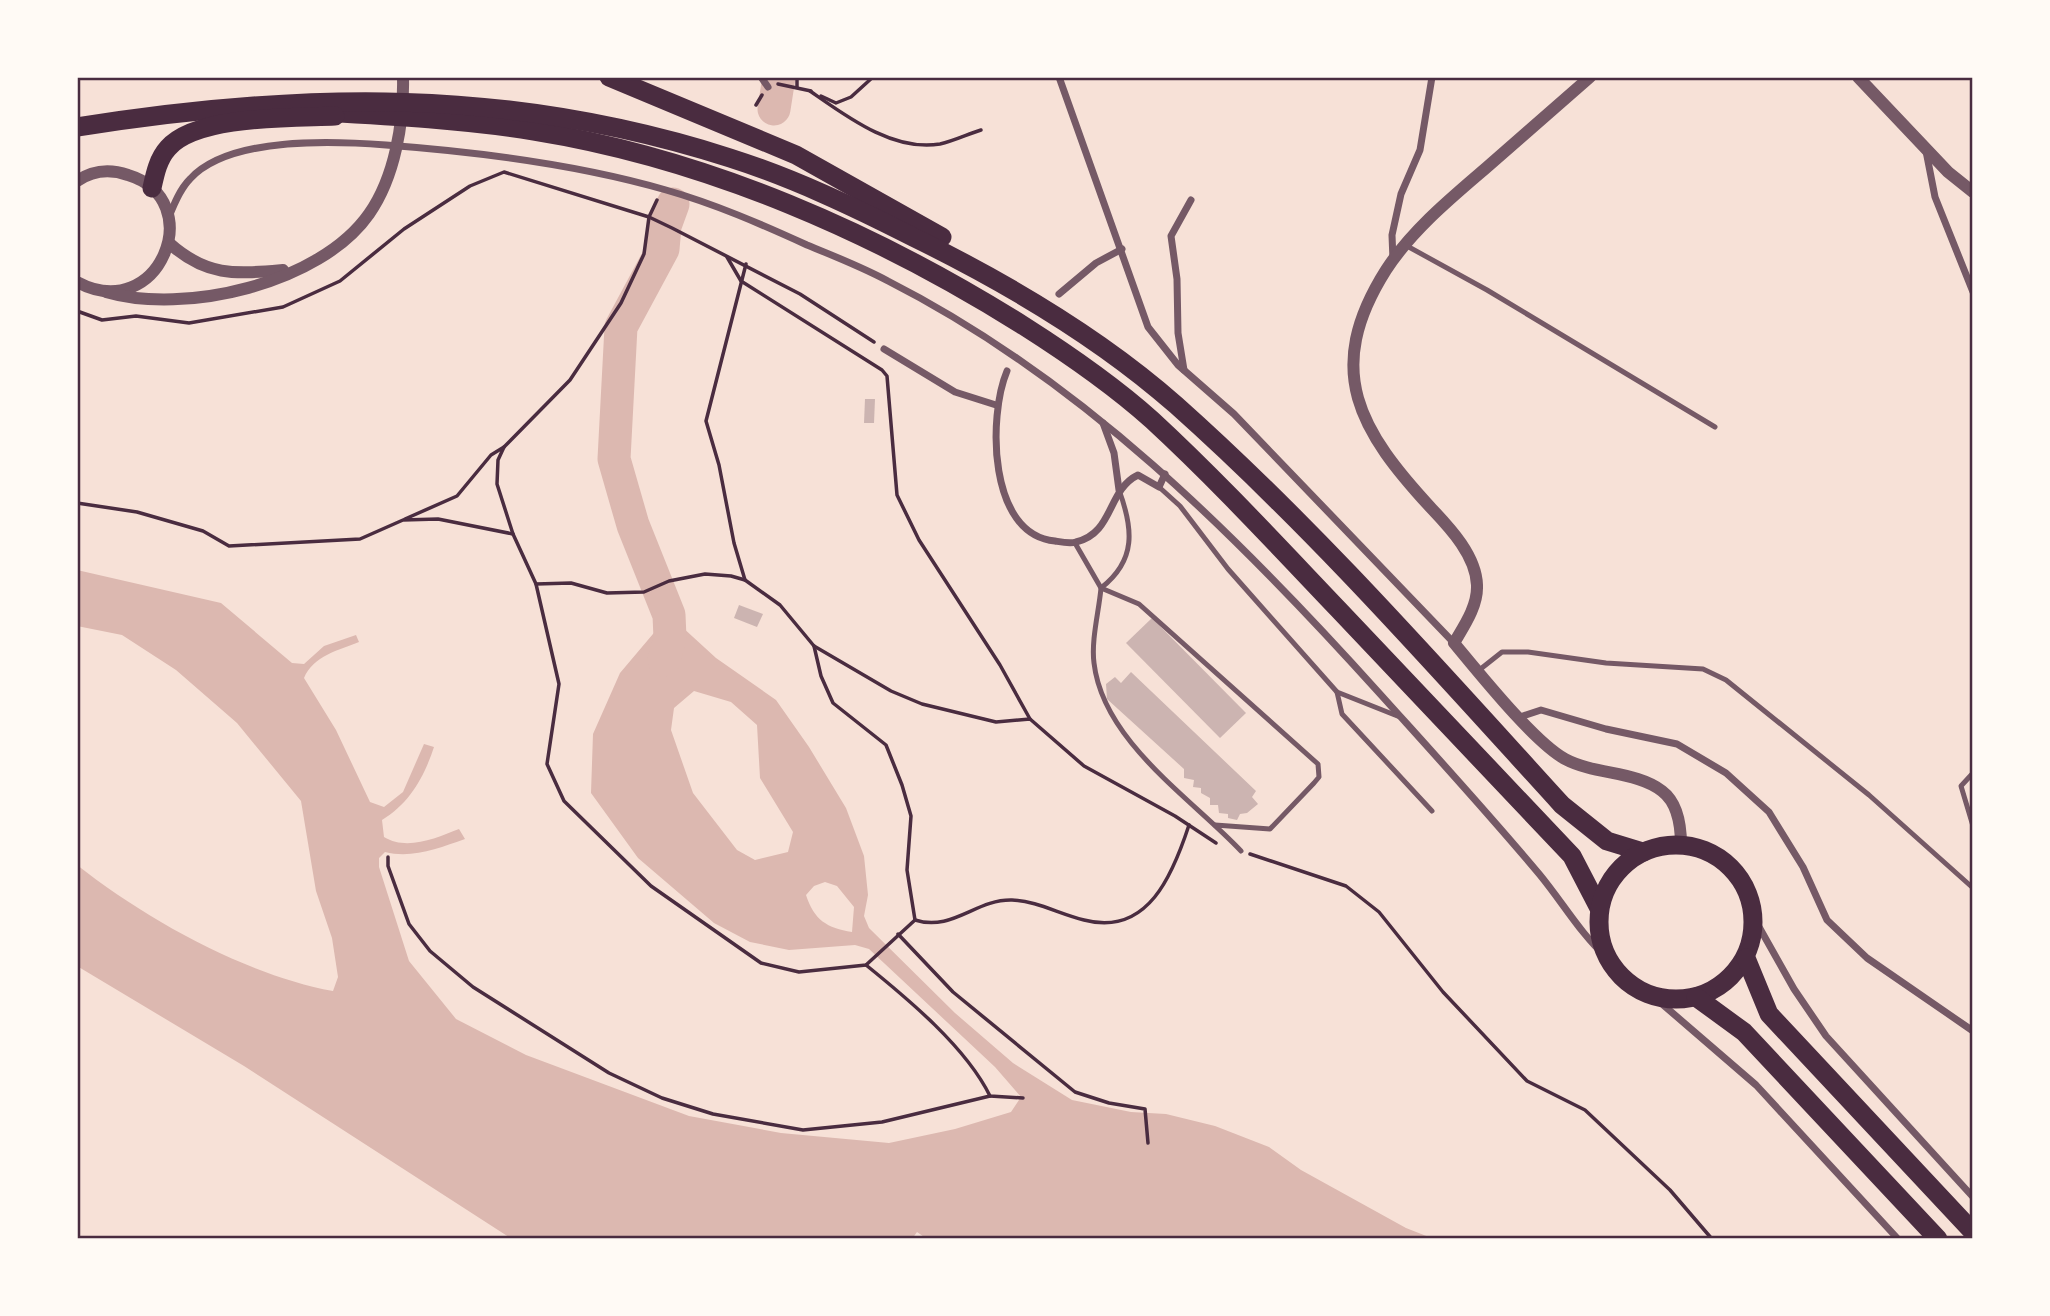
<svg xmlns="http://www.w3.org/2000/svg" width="2050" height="1316" viewBox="0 0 2050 1316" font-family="'Open Sans',sans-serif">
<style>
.water{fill:#dcb8b0;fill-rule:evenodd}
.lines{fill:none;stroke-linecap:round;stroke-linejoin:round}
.river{stroke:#dcb8b0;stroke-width:33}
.building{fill:#ccb4b1}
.path{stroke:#4a2c40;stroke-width:3.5}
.service{stroke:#755966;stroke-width:5}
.minor{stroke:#755966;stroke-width:7}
.tertiary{stroke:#755966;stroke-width:12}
.trunk{stroke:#4a2c40;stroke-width:19}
.neatline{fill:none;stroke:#4a2c40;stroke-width:2.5}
</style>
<rect width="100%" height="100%" fill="#f7e1d7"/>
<path class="water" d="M77,570L221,603L292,663L304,664L324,646L356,635L359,642C339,650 313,656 304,678L336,730L370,802L384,807L403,792L424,744L434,747C424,777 410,803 382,820L384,837C407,851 436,838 459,829L465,839C439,848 412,859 385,852L379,858V867L409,961L456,1019L526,1055L689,1116L781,1133L889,1143L955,1129L1011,1112L1021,1097L995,1067L869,949L855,945L789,950L750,942L714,923L638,858L591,793L593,734L620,673L669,615L716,658L776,700L809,747L846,808L864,856L868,895L864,916L869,928L955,1013L1013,1063L1072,1100L1131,1112L1166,1114L1215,1126L1269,1147L1301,1170L1406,1228L1434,1239H927L917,1232L912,1239H512L244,1066L77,966V865C147,920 246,975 333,991L338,977L332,938L316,891L301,801L237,723L176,670L122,635L77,626ZM694,691L731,702L757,725L760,778L793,832L788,852L755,860L737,850L693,793L671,730L674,708ZM825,882L837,886L854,907L852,932C827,928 814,920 806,895L814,886Z"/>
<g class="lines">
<g class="river">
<polyline points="774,109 779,77"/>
<polyline points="664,660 670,638 669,615 633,525 614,459 621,327 663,249 665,226 673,204"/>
</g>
</g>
<g class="building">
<polygon points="865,399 875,399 874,423 864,423"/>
<polygon points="739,605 763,614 757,627 734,618"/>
<polygon points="1152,618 1246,713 1220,738 1126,643"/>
<polygon points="1131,672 1256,791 1252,797 1258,804 1247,813 1240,814 1237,820 1228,818 1228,814 1219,813 1218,805 1210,805 1210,798 1201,793 1201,788 1193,787 1194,780 1184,778 1184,769 1107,699 1106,684 1115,677 1121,683"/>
</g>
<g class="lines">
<g class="path">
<polyline points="797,77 797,87"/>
<polyline points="778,84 811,91"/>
<path d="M810,91C846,116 893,152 940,144C954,141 968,134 981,130"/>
<polyline points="821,96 836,103 851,97 873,77"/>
<polyline points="756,105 762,95"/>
<path d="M657,200L649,217L644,254L621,303L570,380L504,447L498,460L497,484L513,534L536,584L559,684L547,764L564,801L651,886L761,963L799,972L866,965L915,920C952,932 976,899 1012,900C1037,901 1059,914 1084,920C1148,937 1173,874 1189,825"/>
<polyline points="727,257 741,281 882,370 887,376 897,495 919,540 1000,665 1030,719"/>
<polyline points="77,311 102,320 136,316 189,323 283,307 340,281 404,229 470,186 504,172 649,217 672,228 800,294 874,342"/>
<polyline points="77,503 137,512 203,531 229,546 360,539 403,520 438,519 513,534"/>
<polyline points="405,519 457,496 491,455 504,447"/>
<polyline points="745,580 734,543 719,465 706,421 746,264"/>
<polyline points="536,584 571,583 607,593 644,592 669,581 705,574 731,576 745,580 780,605 814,646 891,691 922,704 996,722 1030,719 1084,766 1175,816 1216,843"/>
<polyline points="814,646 821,676 833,703 886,745 902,785 911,816 907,870 915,920"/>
<polyline points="1250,854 1346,886 1379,912 1443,992 1527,1081 1585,1110 1670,1190 1712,1239"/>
<polyline points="388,857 388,866 409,924 430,951 473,987 609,1073 662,1098 713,1114 803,1130 882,1122 990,1096"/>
<polyline points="898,934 953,992 1075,1092 1109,1103 1145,1109 1148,1143"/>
<path d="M866,965C908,999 966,1047 990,1096L1023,1098"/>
</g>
<g class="service">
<polyline points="1407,246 1487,290 1715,427"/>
<polyline points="1159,487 1180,506 1228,569 1337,692 1400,717"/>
<path d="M1119,490C1133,528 1137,560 1101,588C1099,611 1091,640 1094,663C1103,741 1191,798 1241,851"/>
<polyline points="1075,543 1101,588 1139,604 1318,764 1319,777 1314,783 1270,829 1215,825"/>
<polyline points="1478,671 1502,652 1528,652 1606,663 1703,669 1726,680 1869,795 1973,888"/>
<polyline points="1337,692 1342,714 1432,811"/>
<polyline points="1973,773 1961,786 1973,826"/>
</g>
<g class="minor">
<polyline points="761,77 768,87"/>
<polyline points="1059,77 1148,327 1178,365 1234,414 1454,643"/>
<polyline points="1926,151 1935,197 1973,292"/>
<path d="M169,217C174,204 180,189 190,179C229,136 333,141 386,145C480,152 576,164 666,190C715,204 761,224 807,245C834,256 862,267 888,281C1081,379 1238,536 1381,695C1435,755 1489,814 1540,875C1563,903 1580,933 1607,958"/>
<polyline points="1393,260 1392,235 1401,194 1420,150 1432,77"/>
<polyline points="1059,294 1096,263 1122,249"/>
<polyline points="884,349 955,392 996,405"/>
<polyline points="1184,370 1178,333 1177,279 1171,236 1191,200"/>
<path d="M1007,371C988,416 988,535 1055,541C1061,542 1070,544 1076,542C1114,533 1107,490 1138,475L1159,487L1165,474"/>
<polyline points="1103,423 1114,453 1119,490"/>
<polyline points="1520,717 1541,710 1606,729 1677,744 1726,773 1769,812 1803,867 1827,920 1867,958 1973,1031"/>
<polyline points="1754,918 1794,989 1826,1036 1973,1197"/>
<polyline points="1654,997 1756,1085 1898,1239"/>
</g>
<g class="tertiary">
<path d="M1590,77C1556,107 1521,137 1486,168C1451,198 1412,230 1386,270C1322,371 1360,431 1432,509C1451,529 1476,556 1477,585C1478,606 1464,626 1454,643C1479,673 1534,742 1565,759C1595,775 1636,771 1662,791C1678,803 1681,826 1681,845"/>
<polyline points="1858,77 1948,172 1973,192"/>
<path d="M77,181C93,170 111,169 128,175C210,200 159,326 77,282"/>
<path d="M169,243C207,277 235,274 283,270"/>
<path d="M106,292C184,315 320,284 369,214C395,177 404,122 403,77"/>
</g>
<g class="trunk">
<polyline points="609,77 796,155 942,237"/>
<path d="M323,112C394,116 464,120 534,131C708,159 876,233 1024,326C1068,354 1113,385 1152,420C1217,480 1277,545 1338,609C1416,691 1494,774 1572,856L1599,908"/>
<path d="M77,127C303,91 509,87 730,158C793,178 854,207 913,237C1005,282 1099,337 1176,405C1314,528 1437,668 1562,805L1607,841L1643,852"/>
<path d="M152,188C155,174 158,159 168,148C197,115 293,118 335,116"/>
<circle cx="1676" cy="922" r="77"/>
<polyline points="1746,958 1769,1014 1973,1232"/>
<polyline points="1696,997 1744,1032 1938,1239"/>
</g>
</g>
<rect width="2050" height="1316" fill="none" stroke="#fffaf5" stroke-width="158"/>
<rect x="79" y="79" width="1892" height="1158" class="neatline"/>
</svg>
